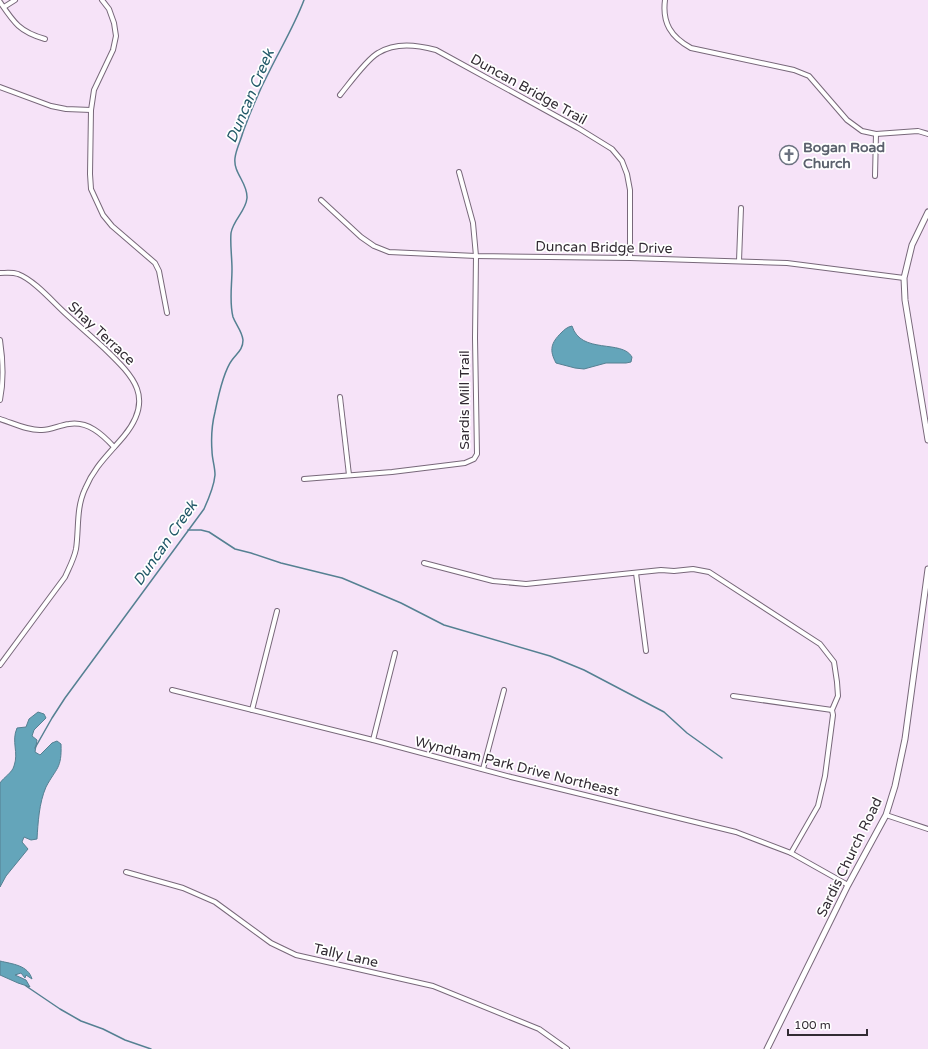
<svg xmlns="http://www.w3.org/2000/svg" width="928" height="1049" viewBox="0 0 928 1049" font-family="'Varela Round',sans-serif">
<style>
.water{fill:#64a5ba;stroke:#558092}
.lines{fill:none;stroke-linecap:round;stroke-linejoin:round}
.stream{stroke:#558092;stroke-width:1.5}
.minor-casing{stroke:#78687a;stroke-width:6}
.tertiary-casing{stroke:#78687a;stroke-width:7}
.minor{stroke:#fff;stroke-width:4}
.tertiary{stroke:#fff;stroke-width:5}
.labels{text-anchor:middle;stroke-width:3.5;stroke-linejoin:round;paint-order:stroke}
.street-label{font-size:14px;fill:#322b33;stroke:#fff}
.worship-label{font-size:14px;font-weight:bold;fill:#5b616d;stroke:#fff;text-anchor:start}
.water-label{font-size:15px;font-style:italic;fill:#235969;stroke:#fff}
</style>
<rect width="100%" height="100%" fill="#f6e3f8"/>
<g class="water">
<path d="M572,326C581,355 622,339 632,357L631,362L626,363H606L584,369L575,368L556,363C549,350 551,343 561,333C564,330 567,327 572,326Z"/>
<path d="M38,712L44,714L46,718L34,730L32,736L37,740L35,752L40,755L52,743L57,741L61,744C62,769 56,768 46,787C39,803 38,823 37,839L31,840L24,837L22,842L28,849L6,876L0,887V783C4,777 12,773 14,766C19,752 11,742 17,728L26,727L29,719Z"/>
<path d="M0,961C12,964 28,965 32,979L26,975L25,978L21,973L15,975L26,980L30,987L18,983L0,975Z"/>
</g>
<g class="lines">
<g class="stream">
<polyline points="188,530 201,530 209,532 235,549 251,553 281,563 342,578 401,603 444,625 550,656 584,670 664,712 687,733 722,758"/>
<path d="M35,748L52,718L65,698L204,509C209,498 214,487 215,475C215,466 212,459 212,451C211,438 212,424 215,412C218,397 223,372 232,360C237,353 243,350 243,340C242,331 236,325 233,317C229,301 232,286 232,269C232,257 230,245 231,233C233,220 246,211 247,198C248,183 233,173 235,158C236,149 241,140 243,132C251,110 260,89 271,68C282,46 295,24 304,0"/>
<polyline points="26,986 60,1009 81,1021 103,1029 125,1040 151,1049"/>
</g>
<g class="minor-casing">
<g id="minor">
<polyline points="102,0 109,9 114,23 116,36 113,50 94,90 91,110 90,174 91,189 103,215 112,226 155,263 159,271 167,313"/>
<path d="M665,0C662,23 671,37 691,48L794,70L809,76L847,120L862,131L876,134L918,131L928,134"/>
<path d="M0,2C14,23 20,32 45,39"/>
<polyline points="4,7 15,0"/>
<polyline points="0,87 51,106 66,109 91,110"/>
<path d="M340,95C349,84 367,59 378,53C396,42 417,45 436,50L578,128L612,149L622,161L627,174L630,190V258"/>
<polyline points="875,176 876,134"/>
<polyline points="321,200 361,237 374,246 389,252 476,256 630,258 787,263 904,278"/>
<polyline points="739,261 741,208"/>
<path d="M0,273C6,273 12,272 18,274C34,280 52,301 65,313C78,325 92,337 105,349C134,377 155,398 124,436C109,454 94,467 85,489C76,508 79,529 76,549C74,559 69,568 65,577L0,665"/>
<path d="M0,340C3,360 4,380 0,400"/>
<polyline points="340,397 349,475"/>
<path d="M0,419C13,423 28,431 42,430C51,430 60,425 69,424C88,421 102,434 114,447"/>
<polyline points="304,479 392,472 465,463 474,459 477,454 475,338 476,256 473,223 459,172"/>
<polyline points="424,563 493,581 526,584 661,570 674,571 693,569 709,572 820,644 834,662 837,682 838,696 832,710 833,715 825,776 818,806 791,853"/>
<polyline points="636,573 646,651"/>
<polyline points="172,690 373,740 511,777 736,832 791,853 848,885"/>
<polyline points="733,696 832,710"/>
<polyline points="252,710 277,611"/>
<polyline points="373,740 395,653"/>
<polyline points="483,769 504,690"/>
<polyline points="886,815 928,829"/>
<polyline points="126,872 183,888 215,902 271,943 296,955 433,986 539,1029 567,1049"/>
</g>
</g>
<g class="tertiary-casing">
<g id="tertiary">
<polyline points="928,212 912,245 904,278 905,300 928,440"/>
<polyline points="767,1049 848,885 886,815 895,786 905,739 928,569"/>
</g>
</g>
<use href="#minor" class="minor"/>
<use href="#tertiary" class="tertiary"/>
</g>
<defs>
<g id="church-ring" transform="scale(1)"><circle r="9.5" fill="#fff" stroke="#6b7280" stroke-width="1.5"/><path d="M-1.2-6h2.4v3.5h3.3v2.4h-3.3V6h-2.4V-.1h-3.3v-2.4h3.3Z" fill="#6b7280"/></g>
</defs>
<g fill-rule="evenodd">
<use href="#church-ring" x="789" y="155"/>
</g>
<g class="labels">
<g class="street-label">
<text transform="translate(529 89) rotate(29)" y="5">Duncan Bridge Trail</text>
<text transform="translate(604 247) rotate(1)" y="5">Duncan Bridge Drive</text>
<text transform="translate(102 333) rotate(43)" y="5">Shay Terrace</text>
<text transform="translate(464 400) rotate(-90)" y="5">Sardis Mill Trail</text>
<text transform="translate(517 766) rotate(14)" y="5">Wyndham Park Drive Northeast</text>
<text transform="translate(849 857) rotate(-64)" y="5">Sardis Church Road</text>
<text transform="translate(346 955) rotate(13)" y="5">Tally Lane</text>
</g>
<g class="worship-label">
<text x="803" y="152">Bogan Road<tspan x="803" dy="16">Church</tspan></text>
</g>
<g class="water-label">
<text transform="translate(250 96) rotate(-67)" y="5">Duncan Creek</text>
<text transform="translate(165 543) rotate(-55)" y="5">Duncan Creek</text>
</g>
</g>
<path d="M788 1029v6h79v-6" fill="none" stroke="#322b33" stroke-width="2"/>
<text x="794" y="1029" font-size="12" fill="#322b33" stroke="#ffffff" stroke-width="3" paint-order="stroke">100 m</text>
</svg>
